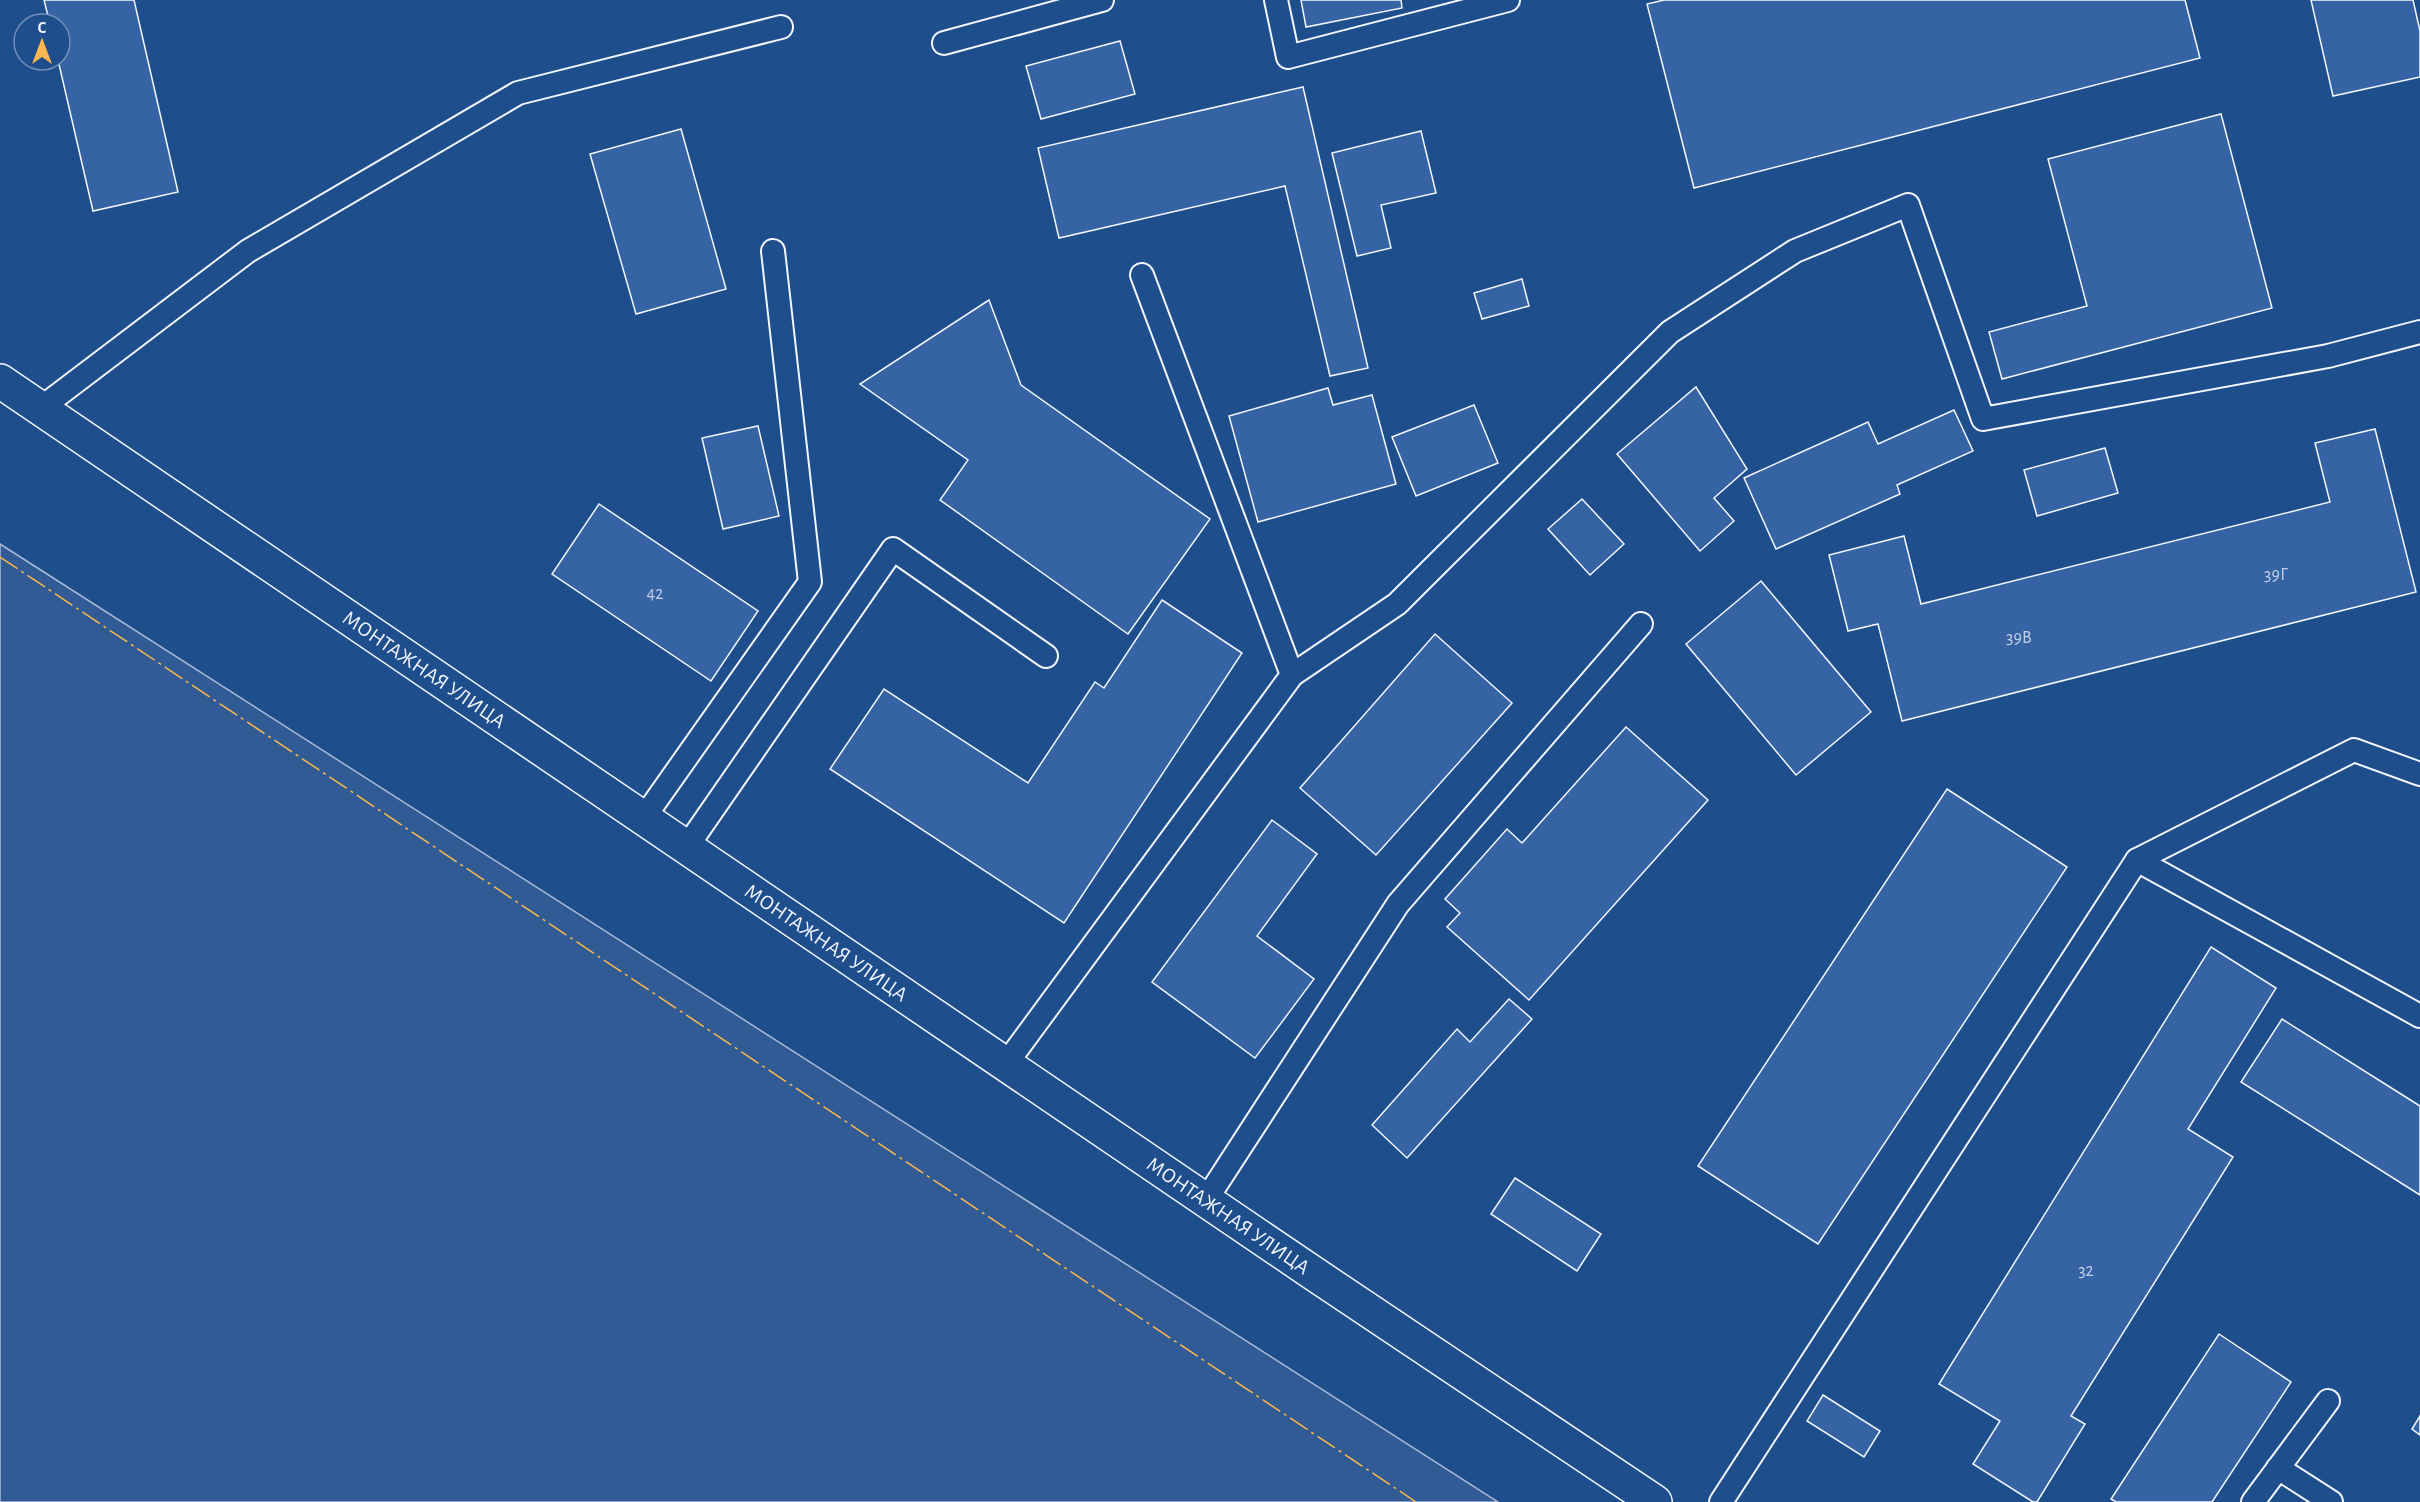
<svg xmlns="http://www.w3.org/2000/svg" width="2420" height="1502" viewBox="0 0 2420 1502" font-family="'Alegreya Sans',sans-serif">
<style>
.built{fill:#305b95;stroke:#a8bbd7;stroke-width:1.5}
.building{fill:#3563a3;stroke:#f2f6ff;stroke-width:1.5}
.lines{fill:none;stroke-linecap:round;stroke-linejoin:round}
.service-casing{stroke:#f2f6ff;stroke-width:26}
.minor-casing{stroke:#f2f6ff;stroke-width:36}
.service{stroke:#1f4e8c;stroke-width:22}
.minor{stroke:#1f4e8c;stroke-width:33}
.power{stroke:#ffb74d;stroke-width:1.5;stroke-dasharray:21 4.5 3 4.5;stroke-linecap:butt}
.labels{text-anchor:middle;stroke-width:4.5;stroke-linejoin:round;paint-order:stroke}
.number-label{font-size:18px;fill:#c3d1e8}
.street-label{font-size:21px;fill:#f2f6ff;stroke:#1f4e8c}
</style>
<rect width="100%" height="100%" fill="#1f4e8c"/>
<polygon class="built" points="0,544 1498,1502 0,1502"/>
<g class="building">
<polygon points="44,0 134,0 178,192 93,211 58,60 60,60 60,24 50,24"/>
<polygon points="1301,0 1401,0 1402,8 1306,27"/>
<polygon points="1664,0 2185,0 2200,58 1694,188 1647,4"/>
<polygon points="2311,0 2413,0 2420,31 2420,77 2333,96"/>
<polygon points="1120,41 1135,94 1041,119 1026,66"/>
<polygon points="1303,87 1368,368 1330,376 1285,186 1059,238 1038,148"/>
<polygon points="2221,114 2272,308 2002,379 1989,332 2087,306 2048,159"/>
<polygon points="681,129 726,289 636,314 590,154"/>
<polygon points="1421,131 1436,193 1381,205 1391,248 1357,256 1332,153"/>
<polygon points="1522,279 1529,306 1482,319 1474,293"/>
<polygon points="989,300 1021,385 1210,519 1128,634 940,500 968,460 860,384"/>
<polygon points="1696,387 1747,469 1714,498 1734,521 1700,551 1617,454"/>
<polygon points="1328,388 1333,405 1372,395 1396,484 1258,522 1229,416"/>
<polygon points="1474,405 1498,463 1416,496 1392,437"/>
<polygon points="1954,410 1973,451 1897,485 1900,494 1776,549 1744,478 1868,422 1878,444"/>
<polygon points="758,426 779,516 723,529 702,438"/>
<polygon points="2375,429 2416,592 1902,721 1878,624 1848,631 1829,555 1904,536 1921,604 2330,502 2315,443"/>
<polygon points="2105,448 2118,493 2037,516 2024,470"/>
<polygon points="1582,499 1624,544 1590,575 1548,529"/>
<polygon points="599,504 758,611 711,681 552,574"/>
<polygon points="1761,581 1871,712 1796,775 1686,644"/>
<polygon points="1162,600 1242,653 1064,923 830,769 884,689 1028,783 1095,682 1104,688"/>
<polygon points="1435,634 1512,703 1376,855 1300,788"/>
<polygon points="1626,727 1708,800 1529,1000 1447,927 1460,913 1445,899 1507,829 1522,843"/>
<polygon points="1947,789 2067,867 1818,1244 1698,1166"/>
<polygon points="1272,820 1317,854 1257,936 1314,979 1255,1058 1152,982"/>
<polygon points="2211,947 2276,988 2188,1129 2233,1157 2071,1416 2085,1424 2037,1502 2033,1502 1973,1464 2000,1421 1939,1384"/>
<polygon points="1509,999 1532,1019 1407,1158 1372,1125 1457,1029 1470,1042"/>
<polygon points="2282,1019 2420,1106 2420,1195 2241,1082"/>
<polygon points="1515,1178 1601,1234 1577,1271 1491,1214"/>
<polygon points="2219,1334 2291,1382 2212,1502 2116,1502 2111,1499"/>
<polygon points="1823,1395 1880,1431 1864,1457 1807,1421"/>
<polygon points="2420,1416 2420,1435 2412,1429"/>
</g>
<g class="lines">
<g class="service-casing">
<g id="service">
<polyline points="1276,0 1288,57 1508,0"/>
<polyline points="944,43 1102,0"/>
<polyline points="41,408 248,251 518,93 781,27"/>
<polyline points="1292,675 1397,604 1670,332 1795,251 1908,205 1983,419 2328,356 2420,332"/>
<polyline points="643,819 810,582 773,251"/>
<polyline points="686,848 893,549 1046,656"/>
<polyline points="2137,860 2420,1016"/>
<polyline points="1006,1064 1292,675 1142,275"/>
<polyline points="1206,1200 1398,904 1641,624"/>
<polyline points="2278,1468 2331,1502"/>
<polyline points="1721,1502 2137,860 2354,750 2420,774"/>
<polyline points="2253,1502 2328,1401"/>
</g>
</g>
<g class="minor-casing">
<g id="minor">
<path id="s1" d="M0,381L1310,1271L1655,1502"/>
</g>
</g>
<use href="#service" class="service"/>
<use href="#minor" class="minor"/>
<polyline class="power" points="0,557 1416,1502"/>
</g>
<g class="labels">
<g class="number-label">
<text x="2276" y="580">39Г</text>
<text x="655" y="599">42</text>
<text x="2019" y="643">39В</text>
<text x="2086" y="1276">32</text>
</g>
<g class="street-label">
<text dy="7" stroke="none"><textPath href="#s1" startOffset="513">МОНТАЖНАЯ УЛИЦА</textPath></text>
<text dy="7" stroke="none"><textPath href="#s1" startOffset="999">МОНТАЖНАЯ УЛИЦА</textPath></text>
<text dy="7" stroke="none"><textPath href="#s1" startOffset="1485">МОНТАЖНАЯ УЛИЦА</textPath></text>
</g>
</g>
<g transform="translate(42 42)"><circle r="28" fill="#1f4e8c" stroke="#7391ba" stroke-width="1.5"/>
<path d="M0-4.5L10 22L0 15L-10 22Z" fill="#ffb74d"/>
<text y="-9" font-size="16" font-weight="bold" text-anchor="middle" fill="#f2f6ff">С</text>
</g>
</svg>
